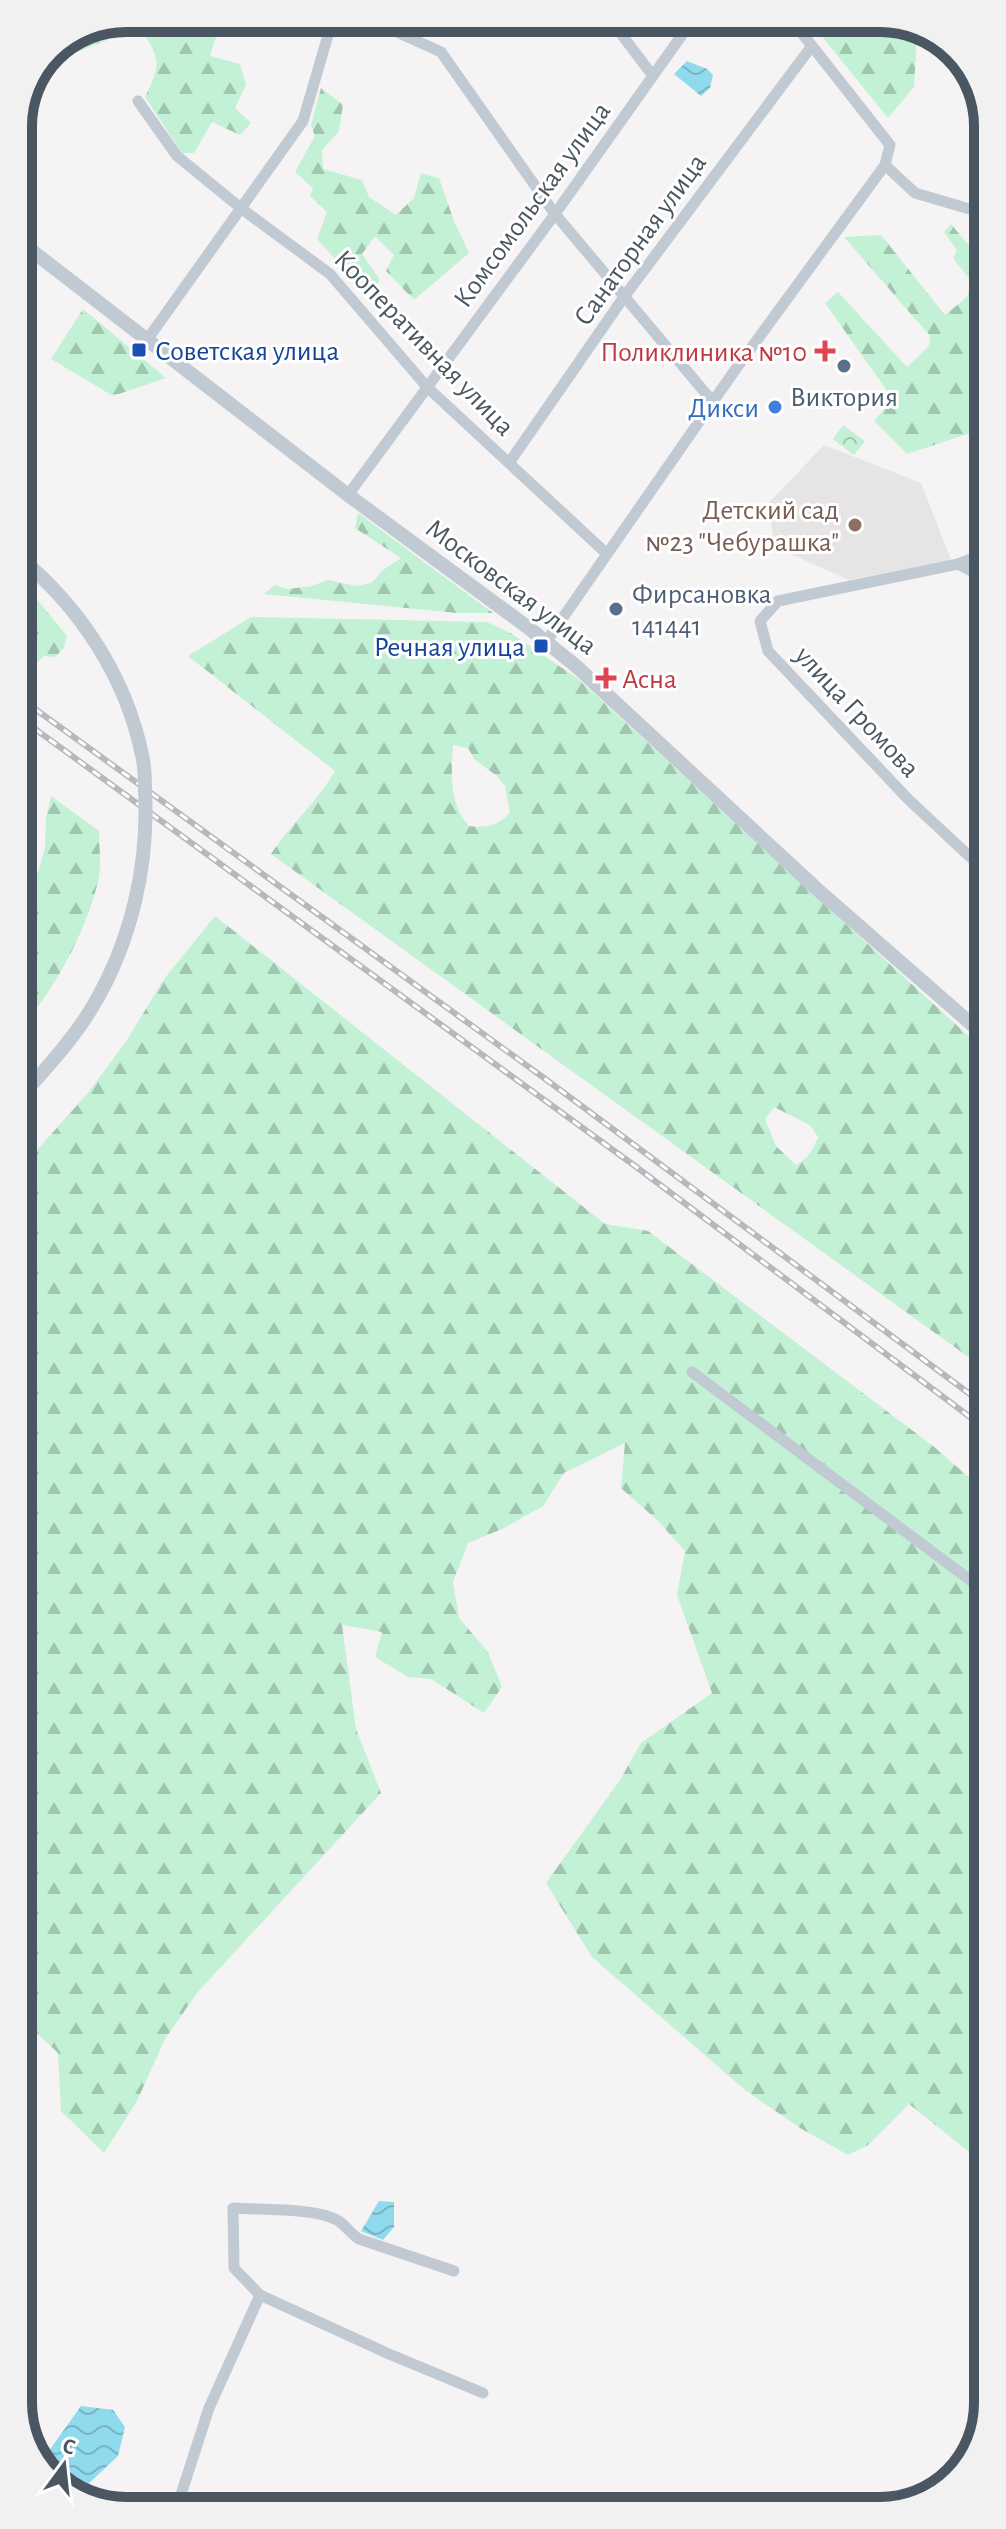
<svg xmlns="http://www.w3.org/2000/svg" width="1006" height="2529" viewBox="0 0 1006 2529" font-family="'Alegreya Sans',sans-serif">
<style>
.education{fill:#e6e4e5}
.forest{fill:url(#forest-firs);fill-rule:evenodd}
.park{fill:url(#park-crowns)}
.water{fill:url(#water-waves)}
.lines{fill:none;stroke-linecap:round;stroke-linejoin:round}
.minor{stroke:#c1cad2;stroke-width:11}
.tertiary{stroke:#c1cad2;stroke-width:14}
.rail-casing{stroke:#b5b8bd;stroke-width:6}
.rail{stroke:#fff;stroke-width:3;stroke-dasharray:9;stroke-linecap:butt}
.tertiary-bridge{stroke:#c1cad2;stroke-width:14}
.transit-dot{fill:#1a4fb4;stroke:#fff;stroke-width:3}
.health-dot{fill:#e0444e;stroke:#fff;stroke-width:3}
.service-dot{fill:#5c6f8a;stroke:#fff;stroke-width:3}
.shop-dot{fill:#3f7fe0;stroke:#fff;stroke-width:3}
.education-dot{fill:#8d6e63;stroke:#fff;stroke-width:3}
.labels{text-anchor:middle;stroke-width:6;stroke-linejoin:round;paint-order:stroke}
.street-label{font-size:28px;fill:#4a5661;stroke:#fff}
.transit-label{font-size:28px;fill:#164399;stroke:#fff;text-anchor:start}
.health-label{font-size:28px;fill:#be3a42;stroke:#fff;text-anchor:end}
.service-label{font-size:28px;fill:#4e5e75;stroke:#fff}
.shop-label{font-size:28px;fill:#366cbe;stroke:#fff;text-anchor:end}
.education-label{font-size:28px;fill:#785e54;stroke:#fff;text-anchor:end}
.rim{fill:none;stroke:#4a5661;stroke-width:10}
</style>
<defs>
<pattern id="forest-firs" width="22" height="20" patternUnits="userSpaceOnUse" patternTransform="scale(2)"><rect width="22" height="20" fill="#c3f1d5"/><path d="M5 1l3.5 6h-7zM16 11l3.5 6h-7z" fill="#a0c6b0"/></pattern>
<pattern id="park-crowns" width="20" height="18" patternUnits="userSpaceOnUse" patternTransform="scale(2)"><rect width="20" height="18" fill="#c3f1d5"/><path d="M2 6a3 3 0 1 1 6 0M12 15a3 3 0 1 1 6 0" fill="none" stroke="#a0c6b0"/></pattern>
<pattern id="water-waves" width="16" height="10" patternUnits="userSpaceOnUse" patternTransform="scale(2)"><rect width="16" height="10" fill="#90daee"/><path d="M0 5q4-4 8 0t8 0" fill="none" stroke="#78b4c4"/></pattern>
</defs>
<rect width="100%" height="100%" fill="#f5f3f3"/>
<polygon class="education" points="824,445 921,483 951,560 849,580 775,547 768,504"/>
<g class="forest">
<path d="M137,18H222L210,56L240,64L246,85L235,108L251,123L240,135L212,122L194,153H182L145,97C168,55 152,54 137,18Z"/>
<polygon points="807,18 887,18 917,30 914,87 888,118"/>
<polygon points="122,20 134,29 75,53 49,52 50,49"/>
<polygon points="321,88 343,105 339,131 322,150 323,169 362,180 369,197 396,215 414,198 421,173 439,178 454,221 469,253 414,300 386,271 394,255 375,236 362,254 380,280 369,296 317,239 327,212 310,196 313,188 295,172 315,136 311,125"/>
<polygon points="951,224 983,263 983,429 907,454 874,421 893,399 825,303 838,292 907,367 929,346 930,336 844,237 881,235 945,315 967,297 971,281 953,258 957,250 944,232"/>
<polygon points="83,309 166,378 113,396 51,359"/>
<polygon points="358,513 493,613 457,613 264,594 275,585 288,589 312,586 328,580 356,586 371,583 383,570 401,558 355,528"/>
<polygon points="19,589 35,597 67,636 64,648 55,657 44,656 26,672 19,669"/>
<path d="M251,617L487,622L512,634L577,678L985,1051V1369L271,854C291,824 317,802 335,771L188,656ZM453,745L468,748L475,760L497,776L505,786L510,813C497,826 487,828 469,826C449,805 451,772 453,745ZM774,1107L810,1125L818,1137C813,1149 809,1158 796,1165L776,1146L765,1119Z"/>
<path d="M51,796L99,831C99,847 102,866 98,881C88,927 53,994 20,1028V894L33,889L45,848L46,818Z"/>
<polygon points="215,916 605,1224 648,1231 933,1446 986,1492 987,2166 909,2104 868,2145 848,2155 800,2128 745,2090 592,1957 546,1883 620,1780 641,1743 712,1693 677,1595 685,1551 658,1521 621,1488 625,1443 564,1473 543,1506 502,1529 468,1543 453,1582 459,1618 488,1652 502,1687 484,1713 431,1679 408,1677 375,1657 382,1632 342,1625 356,1729 381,1793 197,1993 165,2039 137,2101 104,2153 61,2111 58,2053 23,2020 21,1168 88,1093 127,1040 164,979"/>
</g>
<polygon class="park" points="843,425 865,441 854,455 833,439"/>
<g class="water">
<polygon points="687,61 707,69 713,75 710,88 701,96 674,74"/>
<polygon points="379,2201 394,2202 394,2227 383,2240 361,2231"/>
<polygon points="81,2406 113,2410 125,2427 118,2456 87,2485 82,2497 60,2488 41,2462"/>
</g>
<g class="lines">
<g class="minor">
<polyline points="366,18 441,52 555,214 713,402"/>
<polyline points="609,18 653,76"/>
<polyline points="790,18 890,145 885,165"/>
<polyline points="138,101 177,156 242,209 330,274 427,387 607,554"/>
<polyline points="147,340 303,121 333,18"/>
<polyline points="509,463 624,297 811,47"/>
<polyline points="348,495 555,214 694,18"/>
<polyline points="984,554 958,564 778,601 760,621 768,651 908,799 984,870"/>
<polyline points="958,564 984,578"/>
<polyline points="546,642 735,370 885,165 915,193 983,213"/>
<polyline points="692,1372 986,1592"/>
<path d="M260,2295L234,2268L233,2208C260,2210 313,2208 335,2219C343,2222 351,2234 359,2239L454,2271"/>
<polyline points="176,2510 209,2408 260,2295 389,2354 483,2393"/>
</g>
<polyline class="tertiary" points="18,240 348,495 530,629 576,666 818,890 985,1036"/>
<g class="rail-casing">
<g id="rail">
<polyline points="20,698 544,1078 986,1406"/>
<polyline points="20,718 635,1166 986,1429"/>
</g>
</g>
<use href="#rail" class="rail"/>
<path class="tertiary-bridge" d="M19,557C80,607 126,677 142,755C145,766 145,779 145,791C149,865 131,942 93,1006C74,1038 49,1065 25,1092"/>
</g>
<g class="transit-dot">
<rect x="131" y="342" width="16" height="16" rx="4"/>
<rect x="533" y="638" width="16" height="16" rx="4"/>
</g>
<g class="health-dot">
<path d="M821 339h8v8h8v8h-8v8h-8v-8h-8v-8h8z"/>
<path d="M602 666h8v8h8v8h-8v8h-8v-8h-8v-8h8z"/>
</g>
<g class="service-dot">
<circle cx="844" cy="366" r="8"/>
<circle cx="616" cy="609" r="8"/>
</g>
<circle class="shop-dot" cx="775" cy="407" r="8"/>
<circle class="education-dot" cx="855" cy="525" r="8"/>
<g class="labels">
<g class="street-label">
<text transform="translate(531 204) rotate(-54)" y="10">Комсомольская улица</text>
<text transform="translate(639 239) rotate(-54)" y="10">Санаторная улица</text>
<text transform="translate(425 342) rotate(46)" y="10">Кооперативная улица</text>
<text transform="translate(512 586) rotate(37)" y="10">Московская улица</text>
<text transform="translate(858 711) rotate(47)" y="10">улица Громова</text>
</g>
<g class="transit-label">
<text x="155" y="360">Советская улица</text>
<text x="525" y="656" text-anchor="end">Речная улица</text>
</g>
<g class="health-label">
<text x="807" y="361">Поликлиника №10</text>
<text x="622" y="688" text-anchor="start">Асна</text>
</g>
<g class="service-label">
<text x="844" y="406">Виктория</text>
<text x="632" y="603" text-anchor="start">Фирсановка<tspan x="632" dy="32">141441</tspan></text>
</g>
<g class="shop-label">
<text x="759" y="417">Дикси</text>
</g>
<g class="education-label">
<text x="839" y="519">Детский сад<tspan x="839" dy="32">№23 "Чебурашка"</tspan></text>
</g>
</g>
<path d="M0 0H1006V2529H0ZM126 32H880A94 94 0 0 1 974 126V2403A94 94 0 0 1 880 2497H126A94 94 0 0 1 32 2403V126A94 94 0 0 1 126 32Z" fill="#f1f1f2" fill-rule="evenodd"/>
<path class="rim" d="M126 32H880A94 94 0 0 1 974 126V2403A94 94 0 0 1 880 2497H126A94 94 0 0 1 32 2403V126A94 94 0 0 1 126 32Z"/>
<g transform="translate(64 2465) rotate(15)" stroke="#ffffff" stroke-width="6" paint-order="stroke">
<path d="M0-6L14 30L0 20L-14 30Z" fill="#4a5661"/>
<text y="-12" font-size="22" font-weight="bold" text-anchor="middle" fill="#4a5661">С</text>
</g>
</svg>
